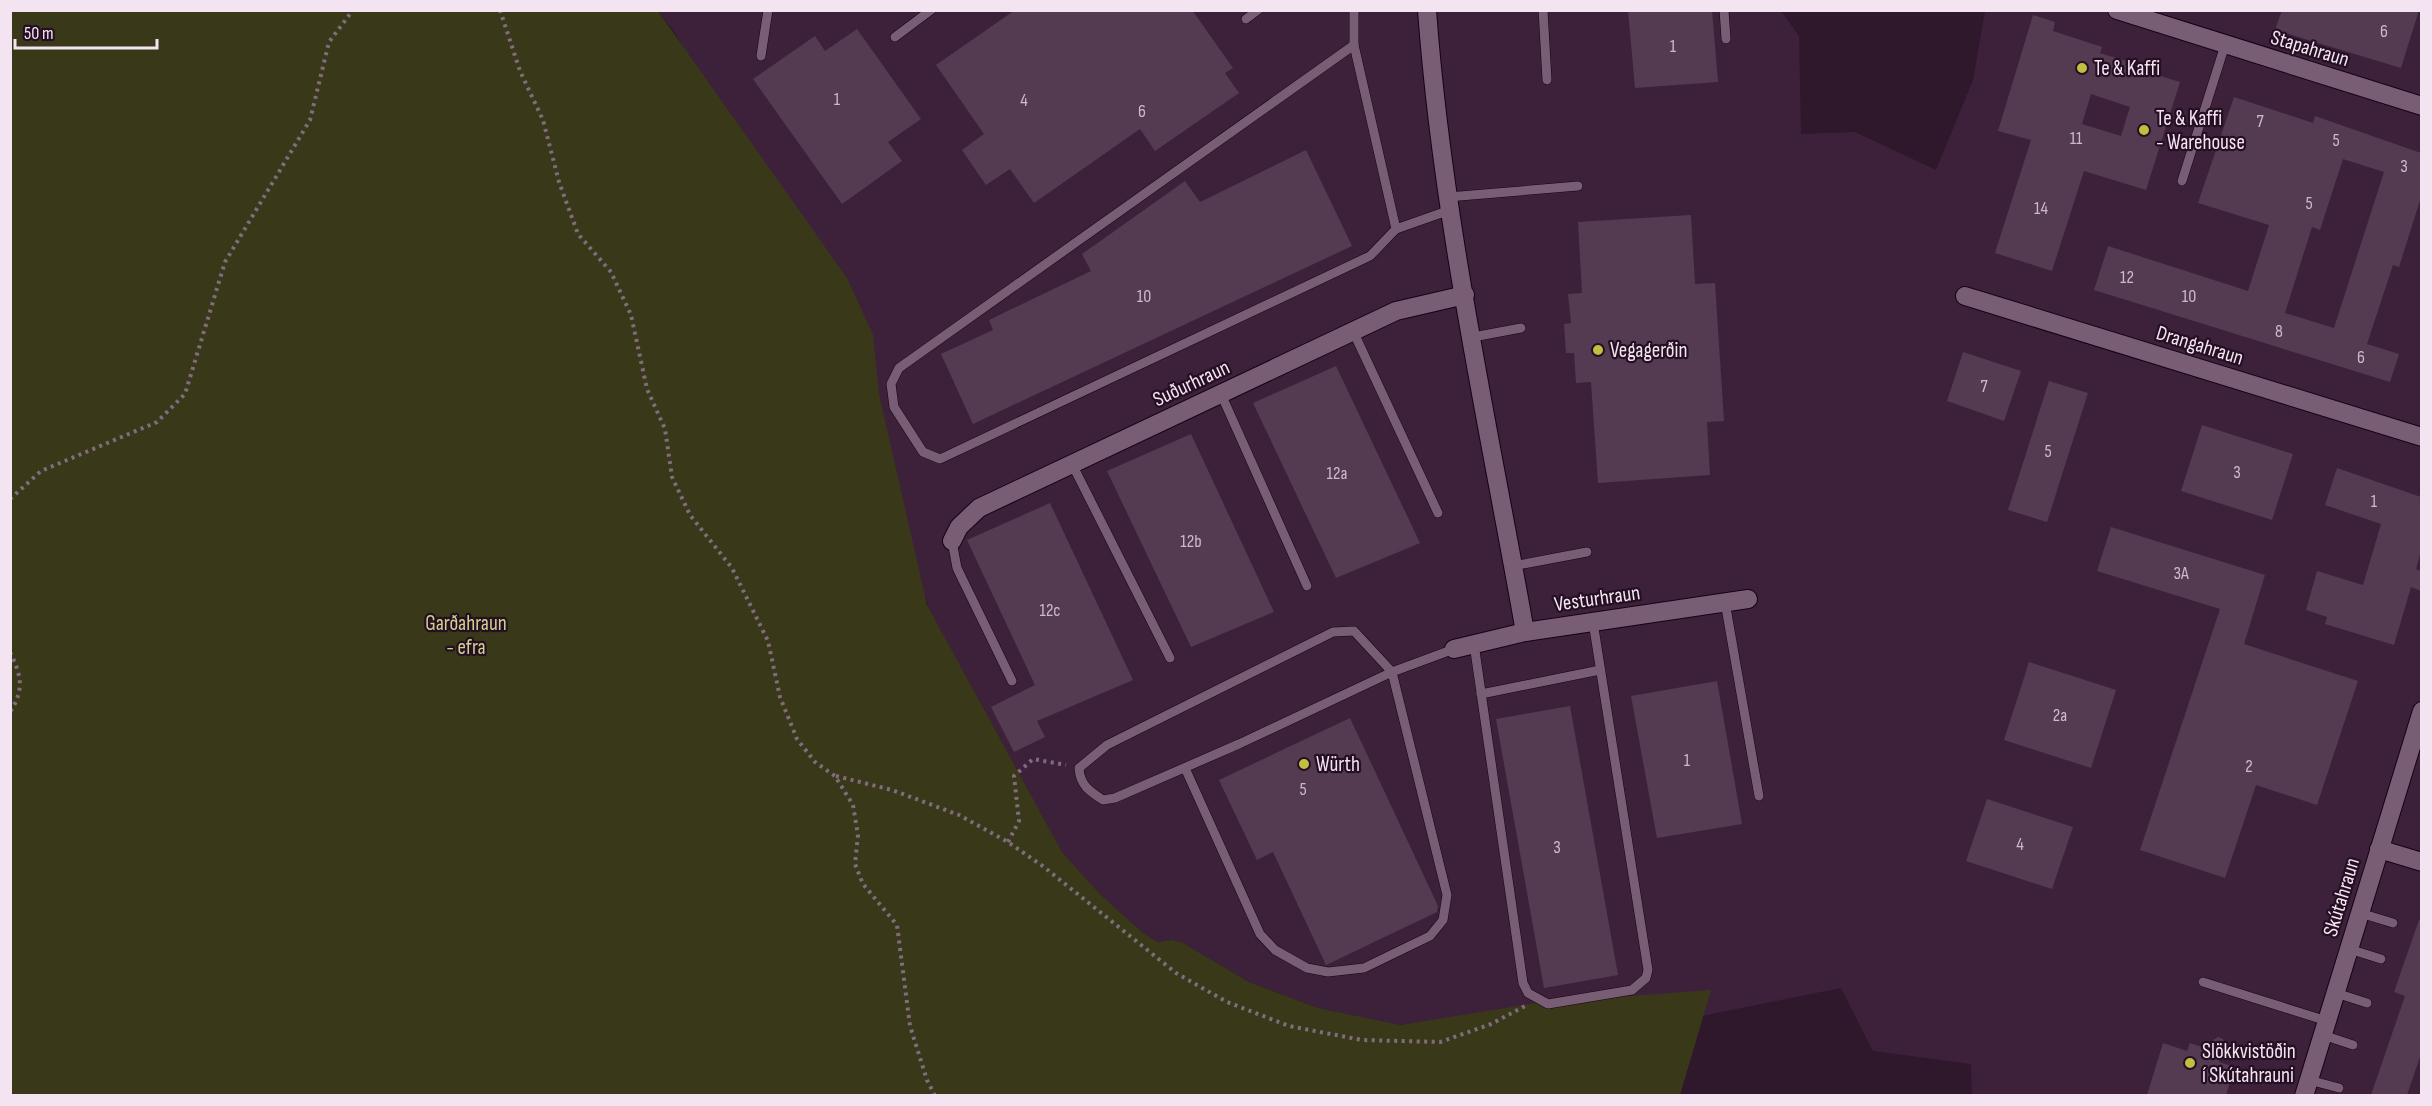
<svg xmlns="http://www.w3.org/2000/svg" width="2432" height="1106" viewBox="0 0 2432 1106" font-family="'Sofia Sans Condensed',sans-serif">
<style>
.built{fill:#3d213a}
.green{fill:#393919}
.building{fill:#543b51;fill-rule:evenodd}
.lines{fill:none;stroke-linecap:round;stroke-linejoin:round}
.lane-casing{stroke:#160314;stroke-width:10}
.street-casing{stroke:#160314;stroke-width:20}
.path{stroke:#816c7e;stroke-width:4;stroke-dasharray:3 4.5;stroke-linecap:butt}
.lane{stroke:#785d75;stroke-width:9}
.street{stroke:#785d75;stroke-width:18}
.poi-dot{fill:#c1be40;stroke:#240f23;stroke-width:2}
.labels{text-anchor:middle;stroke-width:4.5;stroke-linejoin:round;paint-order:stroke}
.number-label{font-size:18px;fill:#ccbaca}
.street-label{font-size:21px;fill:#f4e4f2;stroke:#240f23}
.poi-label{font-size:21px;fill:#f4e4f2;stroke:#240f23;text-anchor:start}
.park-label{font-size:21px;fill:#d1d18d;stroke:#240f23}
</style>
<rect width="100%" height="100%" fill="#2f182c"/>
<polygon class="built" points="658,11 1781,11 1799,36 1801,134 1855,132 1936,170 1973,80 1985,11 2421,11 2421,1095 1972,1095 1971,1064 1873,1051 1841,988 1586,1039 1454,1018 1401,1025 1318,1008 1249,982 1183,943 1172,940 1158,942 1143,933 1100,894 1062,852 930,611 857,395 676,34"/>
<polygon class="green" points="10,11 658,11 847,278 873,335 879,394 927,605 1062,852 1100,894 1143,933 1158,942 1172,940 1183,943 1249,982 1318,1008 1401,1025 1536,1003 1711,990 1680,1095 11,1095"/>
<g class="building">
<polygon points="1015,10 1192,10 1233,68 1225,73 1239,93 1155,151 1140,129 1034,203 1010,169 986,185 962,150 984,134 936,65"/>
<polygon points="1628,10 1712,10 1718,82 1635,88"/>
<polygon points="2282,10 2419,10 2401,68 2275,30"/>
<path d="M2033,15L2055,22L2053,31L2102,47L2100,53L2126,61L2125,65L2180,82L2146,190L2084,171L2052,271L1995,253L2031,140L1998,131ZM2091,94L2130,107L2121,136L2082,124Z"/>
<polygon points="857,29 921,119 888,142 902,161 842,204 753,79 815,36 825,51"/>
<path d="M2234,97L2313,123L2315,116L2421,153V197L2399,267L2393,265L2367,344L2399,354L2390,382L2094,290L2108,246L2248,291L2269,225L2198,203ZM2343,159L2384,172L2334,328L2285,313L2312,227L2320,230Z"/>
<polygon points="1306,150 1352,246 973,424 941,354 993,330 989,320 1091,271 1082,254 1185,181 1200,202"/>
<polygon points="1691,215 1695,284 1715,283 1724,421 1707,422 1710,475 1598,483 1591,382 1576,383 1574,353 1566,353 1564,324 1571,323 1568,294 1582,293 1578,222"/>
<polygon points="1963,352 2021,371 2004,421 1947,401"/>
<polygon points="1336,366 1420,543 1336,578 1253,403"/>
<polygon points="2049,381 2088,393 2047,522 2008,510"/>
<polygon points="2202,425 2293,454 2272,520 2181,491"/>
<polygon points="1191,434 1274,612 1191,647 1107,471"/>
<polygon points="2337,468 2421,497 2421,551 2416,569 2421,571 2421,591 2411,587 2394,645 2325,624 2327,617 2306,610 2317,571 2363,585 2381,524 2325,505"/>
<polygon points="1050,503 1133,680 1037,721 1045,737 1014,752 991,707 1035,685 967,540"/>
<polygon points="2111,527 2265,575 2244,644 2358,681 2317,805 2256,785 2225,878 2140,850 2220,609 2097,571"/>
<polygon points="2029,662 2116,690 2091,768 2004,740"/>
<polygon points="1717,681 1742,824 1657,838 1631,696"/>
<polygon points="1570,706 1618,975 1544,988 1496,719"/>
<polygon points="1350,718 1438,906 1437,912 1326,965 1273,852 1257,860 1219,780"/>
<polygon points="1987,799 2073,827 2052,889 1966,861"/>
<polygon points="2419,920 2421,920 2421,1054 2407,1095 2371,1095 2405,996 2394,992"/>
<polygon points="2218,1037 2223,1039 2226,1047 2219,1062 2235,1067 2226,1095 2147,1095 2163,1043 2187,1051 2190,1043 2202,1047"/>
</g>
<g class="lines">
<g class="lane-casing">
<g id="lane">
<polyline points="1354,10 1354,45 1396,229 1450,210"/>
<polyline points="1543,10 1547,80"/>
<polyline points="1724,10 1726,39"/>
<polyline points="1246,19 1258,10"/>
<polyline points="895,37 931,10"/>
<polyline points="1354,45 899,368 891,384 894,407 923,452 940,459 1370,256 1396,229"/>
<polyline points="761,56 768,10"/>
<polyline points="2182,181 2225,45"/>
<polyline points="1448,197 1578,186"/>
<polyline points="1353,331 1438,513"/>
<polyline points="1473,337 1521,328"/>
<polyline points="1221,394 1307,586"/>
<polyline points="1072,464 1170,658"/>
<polyline points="952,541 957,568 1012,681"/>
<polyline points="1513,566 1587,552"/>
<polyline points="1725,602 1759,796"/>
<polyline points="1474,644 1523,983 1528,993 1548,1004 1632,990 1646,978 1648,970 1593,622"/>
<polyline points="1481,694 1600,670"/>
<path d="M1185,768L1260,934L1275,950L1307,968L1328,972L1364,968L1430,936L1443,920L1447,895L1392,672L1354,631L1333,632L1107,745L1079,768C1080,785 1089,791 1103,800L1115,798L1239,744L1392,672L1454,649"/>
<polyline points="2360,913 2393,923"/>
<polyline points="2349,949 2381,959"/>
<polyline points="2203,982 2327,1021"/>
<polyline points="2336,993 2367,1003"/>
<polyline points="2323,1035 2353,1045"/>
<polyline points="2309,1080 2339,1088"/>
</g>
</g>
<g class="street-casing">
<g id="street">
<path d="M1427,10C1442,217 1489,428 1525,632"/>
<polyline points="2117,10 2422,106"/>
<polyline points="1965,296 2422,437"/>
<polyline points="952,541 959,527 979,508 1396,311 1465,295"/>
<polyline points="1454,649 1525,632 1748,599"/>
<polyline points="2379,849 2422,862"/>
<polyline points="2304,1096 2422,711"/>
</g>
</g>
<g class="path">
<polyline points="500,10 520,71 543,120 559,182 578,234 611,272 631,315 647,389 665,429 672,477 690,515 732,568 768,641 780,697 797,739 815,762 835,776 853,805 858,835 855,864 863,884 897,925 910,1026 927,1080 935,1096"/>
<polyline points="10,499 41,471 157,422 185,394 225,262 310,120 329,42 353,10"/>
<path d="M10,652C21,675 25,689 10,712"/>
<polyline points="836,776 892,790 959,815 1008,842 1044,867 1176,973 1227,1002 1289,1026 1362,1040 1440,1042 1491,1024 1525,1006"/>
<polyline points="1008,842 1019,821 1014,776 1033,759 1066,765"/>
</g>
<use href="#lane" class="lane"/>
<use href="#street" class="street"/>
</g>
<g class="poi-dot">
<circle cx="2082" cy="68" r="6"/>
<circle cx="2144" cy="130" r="6"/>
<circle cx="1598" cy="350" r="6"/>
<circle cx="1304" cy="764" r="6"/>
<circle cx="2190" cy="1063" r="6"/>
</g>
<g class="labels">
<g class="number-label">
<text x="2384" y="37">6</text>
<text x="1673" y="52">1</text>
<text x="837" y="105">1</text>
<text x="1024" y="106">4</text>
<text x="1142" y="117">6</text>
<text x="2260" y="127">7</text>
<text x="2076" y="144">11</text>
<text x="2336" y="146">5</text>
<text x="2404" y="172">3</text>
<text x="2309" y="209">5</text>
<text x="2041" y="214">14</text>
<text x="2127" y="283">12</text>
<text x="1144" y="302">10</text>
<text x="2189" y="302">10</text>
<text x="2279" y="337">8</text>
<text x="2361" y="363">6</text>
<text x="1984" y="392">7</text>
<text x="2048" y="457">5</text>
<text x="2237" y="478">3</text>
<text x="1337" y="479">12a</text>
<text x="2374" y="507">1</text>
<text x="1191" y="547">12b</text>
<text x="2181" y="579">3A</text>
<text x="1050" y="616">12c</text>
<text x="2060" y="721">2a</text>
<text x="1687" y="766">1</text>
<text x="2249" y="772">2</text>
<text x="1303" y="795">5</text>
<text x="2020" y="850">4</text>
<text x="1557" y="853">3</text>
</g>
<g class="street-label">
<text transform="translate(2310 48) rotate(17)" y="7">Stapahraun</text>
<text transform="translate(2200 345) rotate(17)" y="7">Drangahraun</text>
<text transform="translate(1191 383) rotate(-25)" y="7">Suðurhraun</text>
<text transform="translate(1597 598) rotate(-8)" y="7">Vesturhraun</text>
<text transform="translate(2341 897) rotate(-73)" y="7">Skútahraun</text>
</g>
<g class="poi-label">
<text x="2094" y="75">Te &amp; Kaffi</text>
<text x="2156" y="125">Te &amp; Kaffi<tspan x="2156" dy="24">- Warehouse</tspan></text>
<text x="1610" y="357">Vegagerðin</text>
<text x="1316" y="771">Würth</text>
<text x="2202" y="1058">Slökkvistöðin<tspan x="2202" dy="24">í Skútahrauni</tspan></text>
</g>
<g class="park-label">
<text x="466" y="630">Garðahraun<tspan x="466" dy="24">- efra</tspan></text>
</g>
</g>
<rect width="2432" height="1106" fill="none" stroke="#f4e4f2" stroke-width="24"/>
<path d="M15 39v9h142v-9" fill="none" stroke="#f4e4f2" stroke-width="3"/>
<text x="24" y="39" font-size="18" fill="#f4e4f2" stroke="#240f23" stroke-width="4.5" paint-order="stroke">50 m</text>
</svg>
